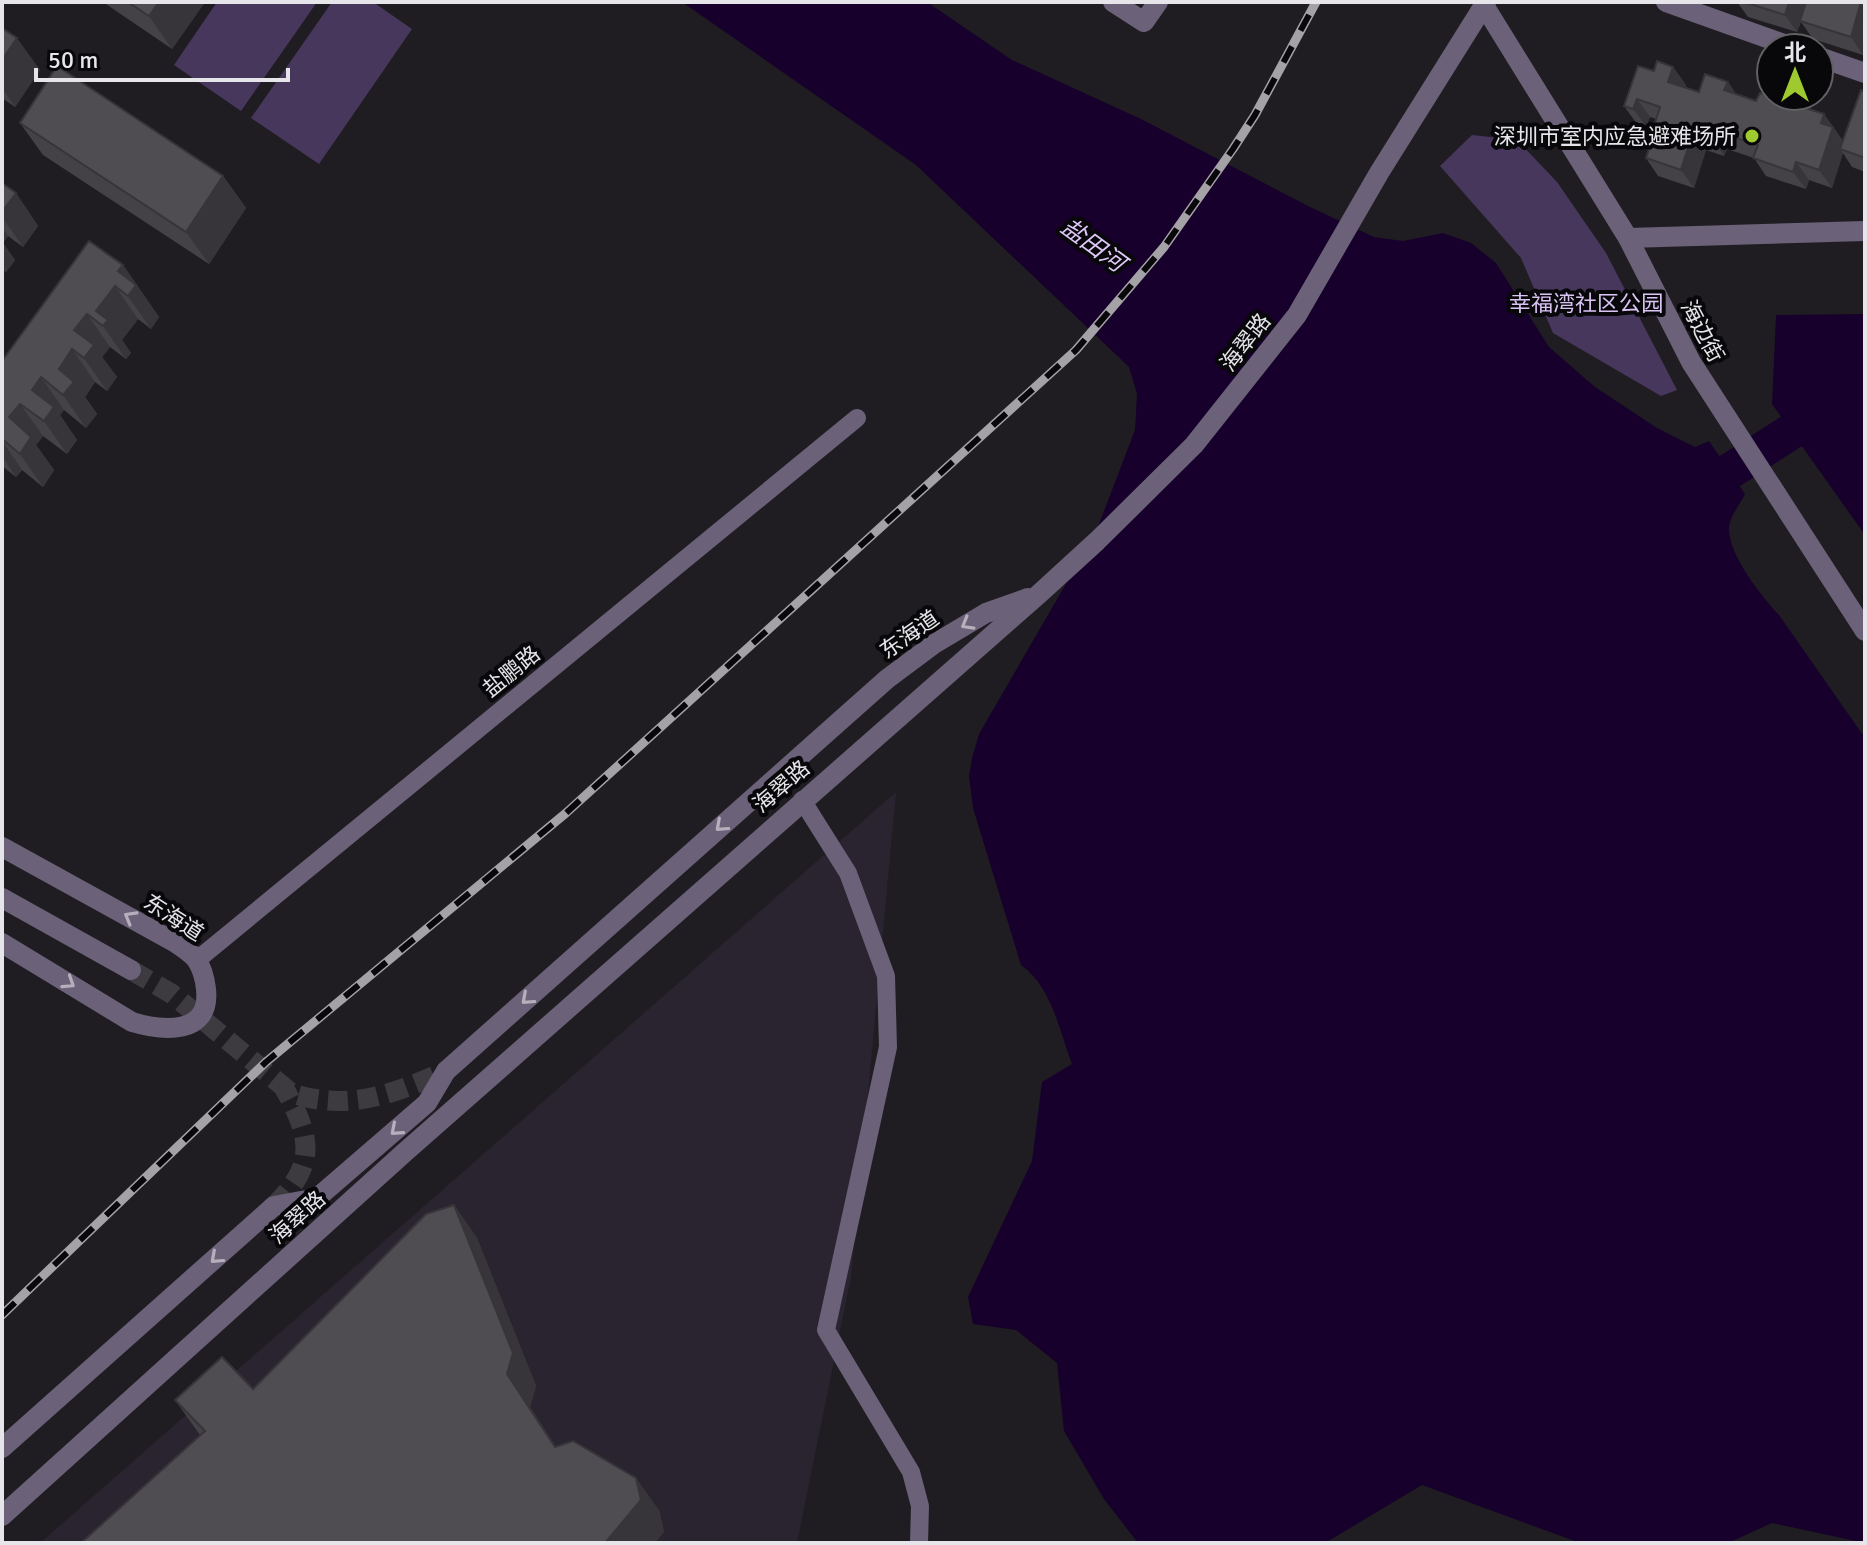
<svg xmlns="http://www.w3.org/2000/svg" width="1867" height="1545" viewBox="0 0 1867 1545" font-family="Signika,'Noto Sans SC',sans-serif">
<style>
.built{fill:#29242f}
.green{fill:#48375d}
.water{fill:#17002b}
.lines{fill:none;stroke-linecap:round;stroke-linejoin:round}
.canal{stroke:#17002b;stroke-width:36}
.tertiary-tunnel{stroke:#3d3b40;stroke-width:20;stroke-dasharray:20 10;stroke-linecap:butt}
.service{stroke:#6b6178;stroke-width:18}
.minor{stroke:#6b6178;stroke-width:20}
.tertiary{stroke:#6b6178;stroke-width:20}
.rail-casing{stroke:#a4a2a7;stroke-width:9}
.rail{stroke:#08070a;stroke-width:6;stroke-dasharray:18;stroke-linecap:butt}
.wall{fill:#444147;fill-rule:evenodd}
.shaded-wall{fill:#373539}
.building{fill:#4f4c52;stroke:#373539;stroke-width:2}
.oneway{stroke:#b5b0bc}
.poi-dot{fill:#9eca2f;stroke:#08070a;stroke-width:3}
.labels{text-anchor:middle;stroke-width:8;stroke-linejoin:round;paint-order:stroke}
.poi-label{font-size:22px;fill:#e6e5e9;stroke:#08070a;text-anchor:end}
.park-label{font-size:22px;fill:#d9c4f4;stroke:#08070a}
.street-label{font-size:22px;fill:#e6e5e9;stroke:#08070a}
.water-label{font-size:24px;font-style:italic;fill:#ddc8f8;stroke:#08070a}
</style>
<rect width="100%" height="100%" fill="#1f1d22"/>
<polygon class="built" points="896,792 851,1277 797,1543 40,1543"/>
<g class="green">
<polygon points="217,2 317,2 241,111 174,65"/>
<polygon points="332,2 373,2 412,29 319,164 251,118"/>
<polygon points="1472,135 1517,140 1557,182 1606,253 1677,390 1661,396 1553,333 1521,258 1440,166"/>
</g>
<g class="water">
<path d="M682,2H927L1012,60L1141,119L1308,206L1374,237L1403,241L1443,233L1471,243L1496,263L1549,347L1595,387L1657,428L1695,447L1709,441L1745,494C1740,504 1729,518 1729,528C1728,554 1762,597 1779,615L1865,738V1543L1772,1523L1728,1543H1580L1422,1485L1325,1543H1138L1104,1499L1064,1431L1057,1363L1016,1330L973,1324L968,1297L1032,1161L1042,1082L1072,1064C1059,1030 1052,987 1021,965L973,808L969,776L972,758L979,734L1096,532L1135,430L1137,394L1129,367L916,165Z"/>
<polygon points="1865,314 1865,535 1772,404 1776,315"/>
</g>
<g class="lines">
<polyline class="canal" points="1730,471 1792,431"/>
<g class="tertiary-tunnel">
<path d="M131,970L172,994L291,1093C348,1112 393,1094 446,1071"/>
<path d="M274,1206C318,1164 311,1136 283,1086"/>
</g>
<g class="service">
<polyline points="802,800 848,873 886,976 888,1047 826,1330 911,1472 920,1506 919,1543"/>
<polyline points="197,960 857,418"/>
</g>
<g class="minor">
<polyline points="1113,2 1144,22 1158,2"/>
<polyline points="1666,2 1795,48"/>
<polyline points="1485,7 1628,238 1691,362 1865,631"/>
<polyline points="1819,57 1865,73"/>
<polyline points="1628,238 1865,231"/>
</g>
<g class="tertiary">
<path d="M2,847L176,943C183,948 191,953 196,959C202,968 205,979 206,989C211,1036 162,1031 132,1022L2,943"/>
<polyline points="2,898 131,970"/>
<polyline points="2,1448 274,1206 317,1198 427,1103 446,1071 887,679 934,644 986,613 1028,598"/>
<polyline points="2,1516 405,1152 1039,594 1097,541 1194,445 1297,315 1379,173 1486,2"/>
</g>
<g class="rail-casing">
<polyline id="rail" points="2,1315 266,1062 566,813 1076,350 1164,247 1233,149 1255,115 1316,2"/>
</g>
<use href="#rail" class="rail"/>
</g>
<g class="wall">
<polygon points="103,2 205,2 172,49"/>
<polygon points="1737,2 1865,2 1865,48 1863,55 1813,39 1801,22 1797,32 1748,17"/>
<polygon points="2,28 40,70 15,107 2,98"/>
<path d="M1673,67L1686,85L1685,87L1699,92L1728,82L1736,94L1756,101L1824,114L1843,141L1865,92V172L1852,167L1843,153L1832,188L1809,180L1806,189L1766,176L1754,158L1727,149L1724,156L1706,150L1694,188L1658,176L1646,158L1649,150L1641,139L1645,126L1637,124L1624,106L1654,71ZM1650,117L1656,119L1654,126L1647,124Z"/>
<polygon points="20,123 223,176 246,208 209,264 43,155"/>
<polygon points="2,183 16,193 38,226 23,247 8,236 3,243 15,260 6,272 2,269"/>
<polygon points="123,265 159,317 151,329 138,319 122,340 131,353 126,359 110,347 102,357 117,377 107,391 95,382 85,397 97,414 86,428 64,410 60,415 77,440 67,454 43,436 36,445 54,470 43,487 22,470 16,477 2,466 2,361"/>
<polygon points="454,1205 477,1238 536,1386 530,1407 556,1447 659,1510 664,1532 200,1435 175,1400 253,1389"/>
</g>
<g class="shaded-wall">
<polygon points="159,2 205,2 172,49 149,16"/>
<polygon points="1789,2 1807,2 1797,32 1785,15"/>
<polygon points="1861,2 1865,2 1865,48 1863,55 1851,37"/>
<polygon points="17,38 40,70 15,107 2,88 2,60"/>
<polygon points="1673,67 1686,85 1681,100 1668,82"/>
<polygon points="1728,82 1740,100 1724,90"/>
<polygon points="1637,99 1650,117 1646,126 1633,109"/>
<polygon points="1824,114 1845,145 1840,149 1843,153 1832,188 1819,170 1821,123"/>
<polygon points="1715,131 1727,149 1724,156 1712,138"/>
<polygon points="1693,132 1706,150 1694,188 1681,170"/>
<polygon points="1796,162 1809,180 1806,189 1793,172"/>
<polygon points="223,176 246,208 209,264 186,232"/>
<polygon points="16,193 38,226 23,247 2,217 2,212"/>
<polygon points="2,228 8,236 3,243 15,260 6,272 2,266"/>
<polygon points="123,265 159,317 151,329 128,296 118,271"/>
<polygon points="115,286 138,319 122,340 131,353 126,359 103,326 96,311"/>
<polygon points="87,314 110,347 102,357 117,377 107,391 84,358 74,330"/>
<polygon points="72,349 95,382 85,397 97,414 86,428 63,395 59,369"/>
<polygon points="41,377 64,410 60,415 77,440 67,454 44,421 32,390"/>
<polygon points="20,404 43,436 36,445 54,470 43,487 20,454 9,417"/>
<polygon points="2,441 22,470 16,477 2,456"/>
<polygon points="454,1205 477,1238 536,1386 530,1407 578,1480 507,1374"/>
<polygon points="636,1478 659,1510 664,1532 655,1543 605,1543"/>
</g>
<g class="building">
<polygon points="128,2 159,2 149,16"/>
<polygon points="1744,2 1789,2 1785,15"/>
<polygon points="1806,2 1861,2 1851,37 1800,21"/>
<polygon points="2,28 17,38 2,60"/>
<polygon points="1657,61 1673,67 1668,82 1699,92 1705,74 1728,82 1724,90 1756,101 1760,93 1824,114 1821,123 1833,127 1819,170 1796,162 1793,172 1753,158 1758,145 1715,131 1712,138 1693,132 1681,170 1646,158 1651,143 1641,139 1646,124 1654,126 1660,107 1637,99 1633,109 1624,106 1638,66 1654,71"/>
<polygon points="57,66 223,176 186,232 20,123"/>
<polygon points="1861,90 1865,92 1865,158 1840,149"/>
<polygon points="2,183 16,193 2,212"/>
<polygon points="89,241 123,265 118,271 136,285 128,296 115,286 96,311 108,320 103,326 87,314 74,330 94,345 84,358 72,349 59,369 74,382 63,395 41,377 32,390 54,407 44,421 20,404 9,417 31,437 20,454 2,439 2,361"/>
<polygon points="454,1205 513,1353 507,1374 555,1447 573,1441 636,1478 641,1500 605,1543 81,1543 205,1431 175,1400 222,1357 253,1389 426,1214"/>
</g>
<defs><path id="oneway-chevron" d="M-2-3.5L2.5 0L-2 3.5" fill="none" stroke-width="1.6" stroke-linecap="round" stroke-linejoin="round" transform="scale(2)"/></defs>
<g class="oneway">
<use href="#oneway-chevron" transform="translate(967 624) rotate(150)"/>
<use href="#oneway-chevron" transform="translate(721 826) rotate(138)"/>
<use href="#oneway-chevron" transform="translate(130 917) rotate(-150)"/>
<use href="#oneway-chevron" transform="translate(69 983) rotate(33)"/>
<use href="#oneway-chevron" transform="translate(527 999) rotate(138)"/>
<use href="#oneway-chevron" transform="translate(396 1130) rotate(139)"/>
<use href="#oneway-chevron" transform="translate(216 1258) rotate(138)"/>
</g>
<circle class="poi-dot" cx="1752" cy="136" r="8"/>
<g class="labels">
<g class="poi-label">
<text x="1736" y="144">深圳市室内应急避难场所</text>
</g>
<g class="park-label">
<text x="1586" y="311">幸福湾社区公园</text>
</g>
<g class="street-label">
<text transform="translate(1703 331) rotate(62)" y="8">海边街</text>
<text transform="translate(1245 342) rotate(-52)" y="8">海翠路</text>
<text transform="translate(909 634) rotate(-35)" y="8">东海道</text>
<text transform="translate(511 671) rotate(-39)" y="8">盐鹏路</text>
<text transform="translate(781 786) rotate(-41)" y="8">海翠路</text>
<text transform="translate(174 917) rotate(33)" y="8">东海道</text>
<text transform="translate(297 1217) rotate(-42)" y="8">海翠路</text>
</g>
<g class="water-label">
<text transform="translate(1093 245) rotate(36)" y="8">盐田河</text>
</g>
</g>
<rect width="1867" height="1545" fill="none" stroke="#e6e5e9" stroke-width="8"/>
<g transform="translate(1795 72)"><circle r="38" fill="#08070a" stroke="#616063" stroke-width="2"/>
<path d="M0-6L14 30L0 20L-14 30Z" fill="#9eca2f"/>
<text y="-12" font-size="22" font-weight="bold" text-anchor="middle" fill="#e6e5e9">北</text>
</g>
<path d="M36 68v12h252v-12" fill="none" stroke="#e6e5e9" stroke-width="4"/>
<text x="48" y="68" font-size="24" fill="#e6e5e9" stroke="#08070a" stroke-width="6" paint-order="stroke">50 m</text>
</svg>
